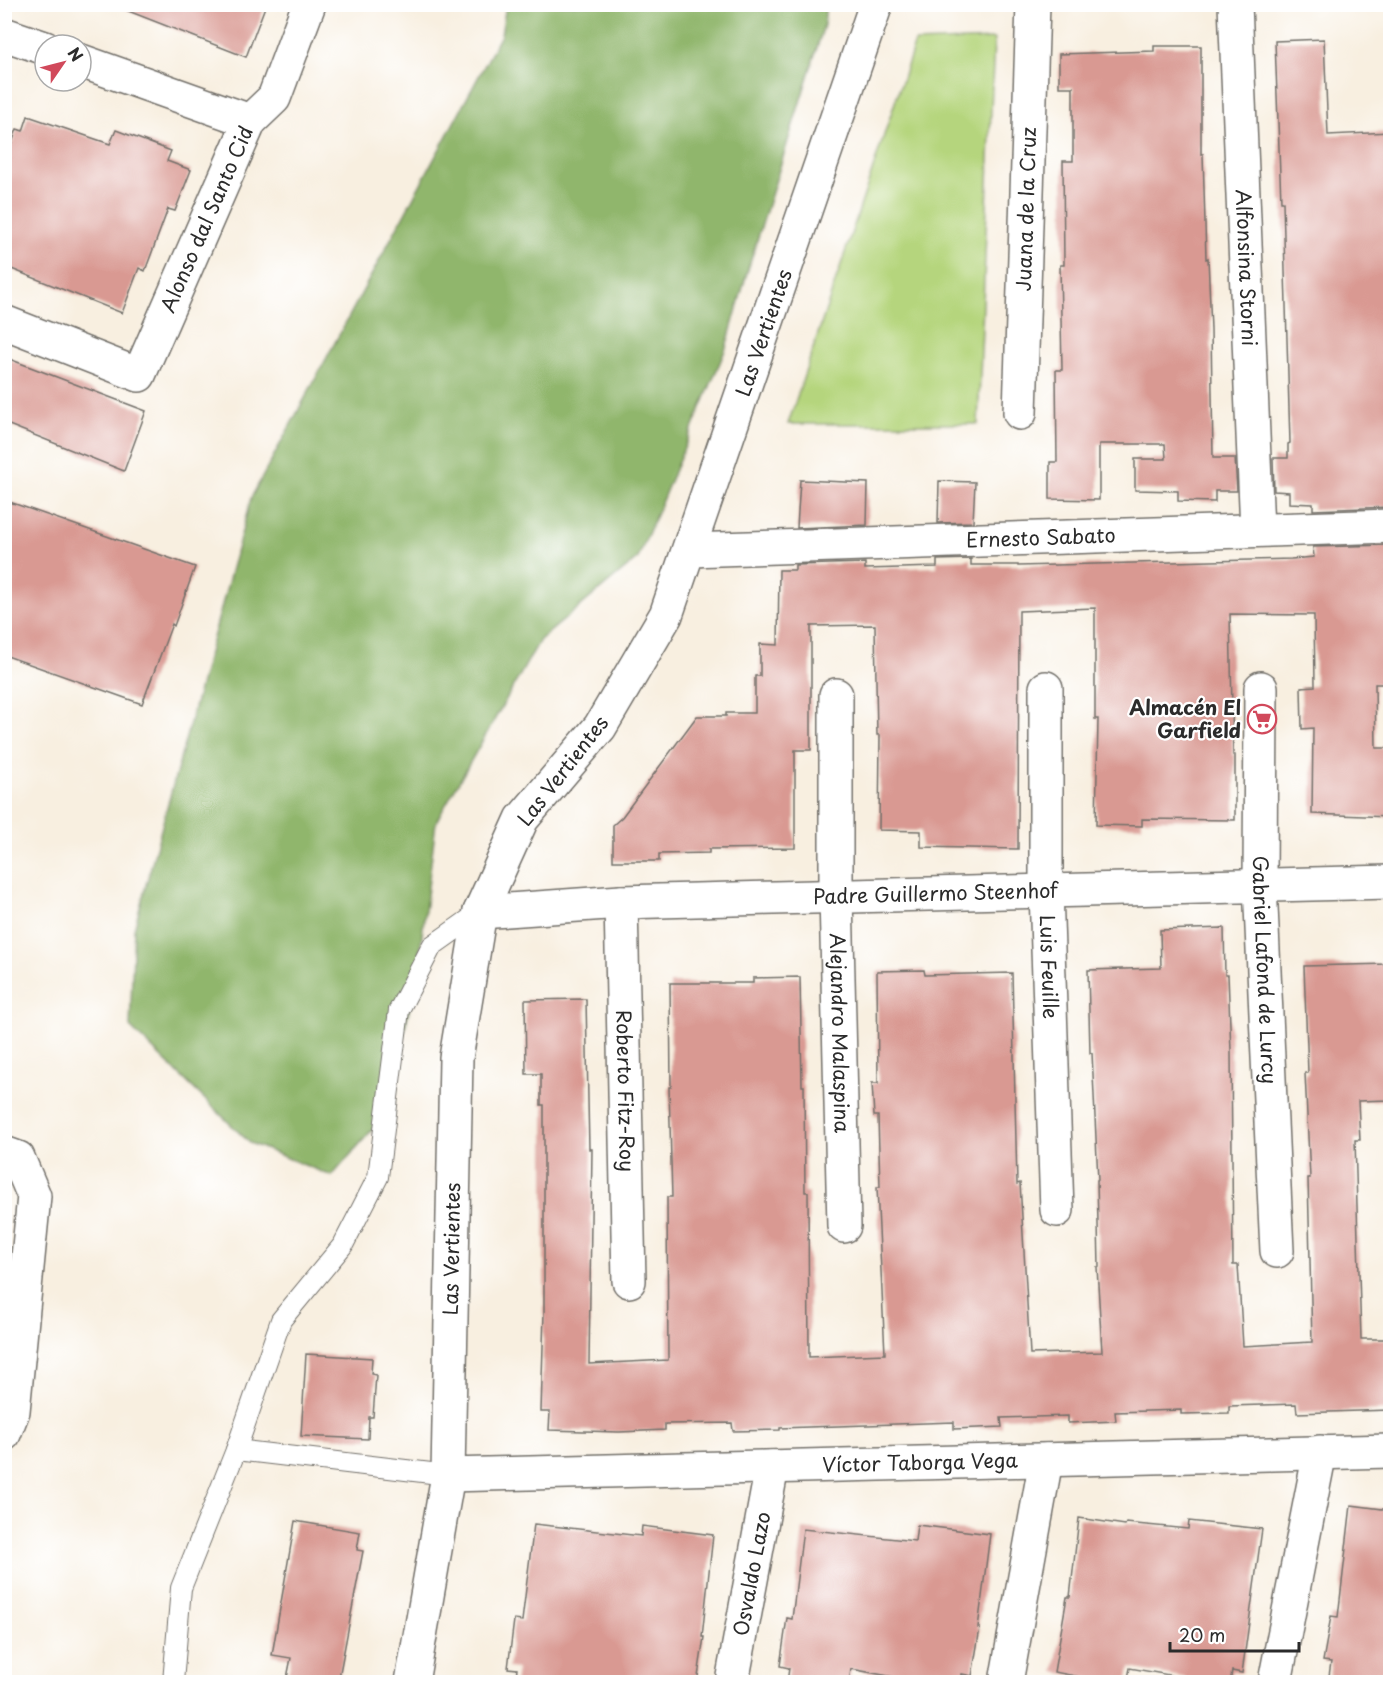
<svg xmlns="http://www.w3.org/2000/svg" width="1395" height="1687" viewBox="0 0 1395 1687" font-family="'Playpen Sans',sans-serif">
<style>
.green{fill:#b5d57d;stroke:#708054;stroke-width:1.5}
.forest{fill:#90b66c;stroke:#5e704c;stroke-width:1.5}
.building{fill:#d99992}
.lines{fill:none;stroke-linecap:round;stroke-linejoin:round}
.service-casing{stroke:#73706a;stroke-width:22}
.minor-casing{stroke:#73706a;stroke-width:36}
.tertiary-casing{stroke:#73706a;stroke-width:36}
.service{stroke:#fff;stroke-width:20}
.minor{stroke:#fff;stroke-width:33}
.tertiary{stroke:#fff;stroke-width:33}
.labels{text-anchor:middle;stroke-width:4.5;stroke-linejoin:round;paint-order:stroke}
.street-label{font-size:20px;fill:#2b2b2b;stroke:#fff}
.poi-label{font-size:20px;font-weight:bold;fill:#2b2b2b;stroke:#fff;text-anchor:end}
</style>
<rect width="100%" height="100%" fill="#fff"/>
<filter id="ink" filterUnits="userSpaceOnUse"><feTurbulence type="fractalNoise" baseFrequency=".0167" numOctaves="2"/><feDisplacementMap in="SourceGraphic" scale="12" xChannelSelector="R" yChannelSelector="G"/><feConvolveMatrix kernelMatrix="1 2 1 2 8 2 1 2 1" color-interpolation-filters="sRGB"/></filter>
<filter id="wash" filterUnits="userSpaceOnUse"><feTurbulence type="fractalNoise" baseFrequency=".008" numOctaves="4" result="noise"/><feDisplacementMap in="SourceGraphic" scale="24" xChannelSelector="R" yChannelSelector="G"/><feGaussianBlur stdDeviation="1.35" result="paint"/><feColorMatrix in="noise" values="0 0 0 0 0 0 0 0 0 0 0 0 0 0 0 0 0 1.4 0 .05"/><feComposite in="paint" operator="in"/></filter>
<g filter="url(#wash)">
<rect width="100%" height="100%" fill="#f8efe0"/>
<polygon class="green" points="994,39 978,424 788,424 915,42"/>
<polygon class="forest" points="506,5 826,5 824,25 746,276 726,348 638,558 540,640 436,822 417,976 385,1115 332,1176 250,1143 130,1027 134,929 251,498 501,35"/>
<g id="blocks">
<g class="building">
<polygon points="118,4 266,4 246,57 118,7"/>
<polygon points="1324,39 1328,135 1390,132 1390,507 1313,510 1313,504 1289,503 1289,492 1274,491 1273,458 1288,458 1288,444 1290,443 1283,202 1281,202 1275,41"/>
<polygon points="1154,46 1201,46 1201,154 1203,154 1206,259 1208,258 1211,329 1213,458 1235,458 1237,491 1215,491 1215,502 1178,501 1178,491 1135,490 1135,459 1166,459 1165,444 1099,444 1099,500 1050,499 1050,462 1057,462 1056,370 1062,370 1060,265 1064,265 1063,161 1073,161 1073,87 1059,87 1059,54 1154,51"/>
<polygon points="28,116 110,144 116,130 171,151 167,161 191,170 175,211 168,209 145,271 139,268 122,313 4,266 4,165 17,129 23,131"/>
<polygon points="4,357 146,411 124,471 4,423"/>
<polygon points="800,480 868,483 867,525 797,528"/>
<polygon points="939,481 975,482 973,522 938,523"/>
<polygon points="4,500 195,567 174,626 172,624 142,704 4,655"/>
<polygon points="1390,545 1390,684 1375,684 1376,748 1390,748 1390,817 1312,814 1313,728 1302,729 1301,687 1315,686 1314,615 1230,614 1233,755 1235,755 1235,820 1142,819 1142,826 1096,825 1098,719 1095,719 1095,608 1019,611 1018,849 921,847 921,831 879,830 880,735 877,735 875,625 811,626 811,750 795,750 795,848 709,849 709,853 659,854 659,861 613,861 613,825 622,817 697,716 726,716 726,713 755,713 755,676 760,676 760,644 778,645 779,570 795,570 795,565 865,563 865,569 937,567 937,560 971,559 971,565 1018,565 1018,566 1291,559 1314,557 1313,547"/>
<polygon points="1224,928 1225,975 1228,975 1231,1051 1233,1265 1238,1265 1243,1346 1312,1342 1308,1178 1310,1178 1305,1073 1308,1073 1304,966 1390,964 1390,1100 1358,1101 1360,1140 1355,1140 1361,1339 1390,1339 1390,1410 1297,1413 1296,1404 1229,1406 1229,1413 1181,1414 1181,1410 1115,1412 1116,1421 1068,1423 1068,1416 1001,1418 1002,1427 954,1429 954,1422 780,1428 780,1430 733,1431 732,1423 665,1424 665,1430 619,1432 549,1430 550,1412 541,1412 544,1313 544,1105 541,1105 541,1074 526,1074 525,1000 586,999 589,1149 592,1149 589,1364 668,1360 667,1197 672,1197 669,1087 671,1087 670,983 753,983 753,978 800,977 802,1086 804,1086 805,1192 808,1192 809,1357 885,1354 877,1187 880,1187 878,1116 874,1116 872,1083 878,1083 877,971 924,970 925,975 1012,973 1017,1184 1020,1183 1030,1354 1102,1352 1097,1267 1099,1267 1097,1180 1098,1180 1092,1053 1090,1053 1088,970 1161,968 1160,930"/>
<polygon points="306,1354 372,1358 371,1374 376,1375 373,1417 369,1417 368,1439 301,1436"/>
<polygon points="1351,1505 1390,1510 1390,1683 1328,1683 1331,1662 1323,1661 1331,1616 1338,1617"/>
<polygon points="1079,1518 1125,1525 1126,1523 1188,1529 1189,1521 1262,1529 1242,1673 1232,1671 1230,1683 1214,1683 1130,1668 1127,1683 1112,1683 1054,1672 1067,1597 1070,1597"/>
<polygon points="295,1521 360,1532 357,1550 363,1551 338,1683 286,1683 291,1658 272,1655"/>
<polygon points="534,1524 641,1536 642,1526 713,1535 702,1637 704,1637 697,1683 515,1683 517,1669 508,1668 514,1620 522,1621"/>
<polygon points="917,1525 990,1534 978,1628 980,1628 972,1676 962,1674 961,1683 926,1683 851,1669 849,1683 787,1683 789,1668 780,1666 787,1618 792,1619 803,1529 915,1541"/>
</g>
</g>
</g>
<g filter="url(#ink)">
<use href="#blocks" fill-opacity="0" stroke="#73706a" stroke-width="1.5"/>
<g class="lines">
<g class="service-casing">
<g id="service">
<polyline points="236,1450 448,1475"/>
<polyline points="173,1682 181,1588 236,1450 281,1320 343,1245 378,1177 399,1010 432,946 480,912"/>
</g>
</g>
<g class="minor-casing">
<g id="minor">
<path id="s1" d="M1235,4L1257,530"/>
<polyline points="4,34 45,48"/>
<polyline points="81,61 250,121"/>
<path id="s2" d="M4,322L139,375L250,121L274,98L309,4"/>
<path id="s3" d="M1020,413L1033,4"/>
<path id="s4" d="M690,550L1390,526"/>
<path id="s5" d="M1046,688V891L1057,1210"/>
<path id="s6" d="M1261,688L1260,885L1277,1251"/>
<path id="s7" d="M836,695V896L844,1226"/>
<path id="s8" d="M621,902L629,1281"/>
<path id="s9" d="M480,912L621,902L1390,882"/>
<polyline points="4,1153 18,1158 34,1196 13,1411 4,1434"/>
<polyline points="412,1682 448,1475"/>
<path id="s10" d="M732,1682L772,1467"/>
<polyline points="1006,1682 1046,1460"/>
<polyline points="1275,1682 1320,1452"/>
</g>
</g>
<g class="tertiary-casing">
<g id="tertiary">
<path id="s11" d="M876,4L666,615L600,727L522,819L480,912L456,1058L448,1475L1390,1451"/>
</g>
</g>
<use href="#service" class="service"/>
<use href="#minor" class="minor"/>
<use href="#tertiary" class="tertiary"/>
</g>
</g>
<defs>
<g id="supermarket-ring" transform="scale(1.5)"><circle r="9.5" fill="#fff" stroke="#d1495b" stroke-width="1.5"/><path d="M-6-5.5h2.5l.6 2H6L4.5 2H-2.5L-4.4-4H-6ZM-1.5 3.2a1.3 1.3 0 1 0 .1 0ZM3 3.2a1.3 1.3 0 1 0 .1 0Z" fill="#d1495b"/></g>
</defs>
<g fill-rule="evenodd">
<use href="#supermarket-ring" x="1262" y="719"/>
</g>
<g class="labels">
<g class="street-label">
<text dy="7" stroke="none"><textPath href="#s3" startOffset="204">Juana de la Cruz</textPath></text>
<text dy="7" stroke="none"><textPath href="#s2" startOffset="315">Alonso dal Santo Cid</textPath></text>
<text dy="7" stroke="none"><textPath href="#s1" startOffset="264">Alfonsina Storni</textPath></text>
<text transform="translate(764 333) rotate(-71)" y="7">Las Vertientes</text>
<text dy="7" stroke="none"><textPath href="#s4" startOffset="351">Ernesto Sabato</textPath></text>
<text transform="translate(563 771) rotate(-52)" y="7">Las Vertientes</text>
<text dy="7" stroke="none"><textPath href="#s9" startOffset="456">Padre Guillermo Steenhof</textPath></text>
<text dy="7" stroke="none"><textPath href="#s5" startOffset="279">Luis Feuille</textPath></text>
<text dy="7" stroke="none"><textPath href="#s6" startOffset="282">Gabriel Lafond de Lurcy</textPath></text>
<text dy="7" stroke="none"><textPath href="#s7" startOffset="338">Alejandro Malaspina</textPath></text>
<text dy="7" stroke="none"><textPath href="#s8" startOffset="189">Roberto Fitz-Roy</textPath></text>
<text transform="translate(452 1249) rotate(-89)" y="7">Las Vertientes</text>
<text dy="7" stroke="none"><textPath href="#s11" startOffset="2036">Víctor Taborga Vega</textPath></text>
<text dy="7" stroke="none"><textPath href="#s10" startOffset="110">Osvaldo Lazo</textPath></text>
</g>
<g class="poi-label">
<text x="1241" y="715">Almacén El<tspan x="1241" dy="23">Garfield</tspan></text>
</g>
</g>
<rect width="1395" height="1687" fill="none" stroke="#fff" stroke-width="24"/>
<g transform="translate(63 63) rotate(55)"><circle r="28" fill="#ffffff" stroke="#aaaaaa" stroke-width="1.5"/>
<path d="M0-4.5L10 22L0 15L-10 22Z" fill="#d1495b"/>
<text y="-9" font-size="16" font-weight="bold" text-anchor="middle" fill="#2b2b2b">N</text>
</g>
<path d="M1170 1642v9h129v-9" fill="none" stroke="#2b2b2b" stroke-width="3"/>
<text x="1179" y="1642" font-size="18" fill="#2b2b2b" stroke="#ffffff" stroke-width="4.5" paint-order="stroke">20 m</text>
</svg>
